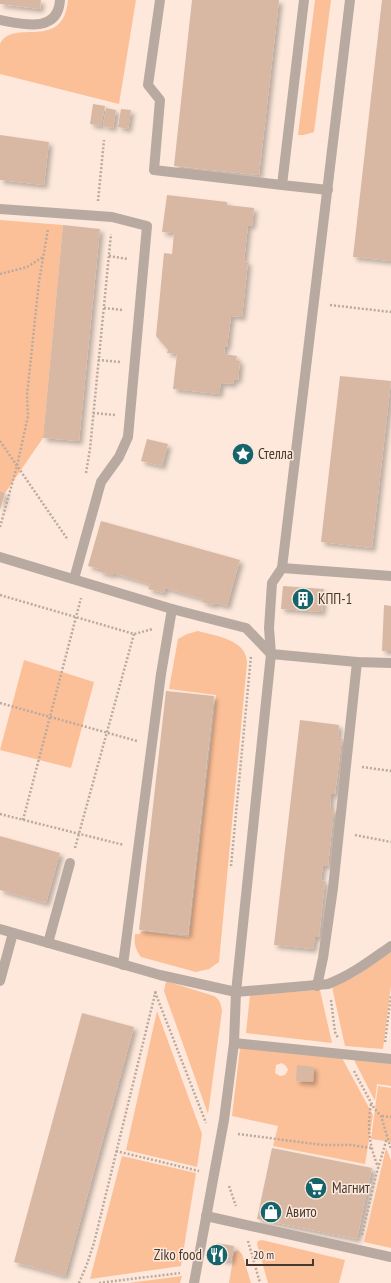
<svg xmlns="http://www.w3.org/2000/svg" width="391" height="1283" viewBox="0 0 391 1283" font-family="'PT Sans Narrow',sans-serif">
<style>
.green{fill:#fcc098;fill-rule:evenodd}
.building{fill:#d8b8a3;filter:url(#shadow)}
.lines{fill:none;stroke-linecap:round;stroke-linejoin:round}
.path{stroke:#bba99d;stroke-width:2.5;stroke-dasharray:2 2;stroke-linecap:butt}
.service{stroke:#b8aaa0;stroke-width:10}
.labels{text-anchor:middle;stroke-width:3;stroke-linejoin:round;paint-order:stroke}
.poi-label{font-size:15px;fill:#463930;stroke:#fde8db;text-anchor:start}
</style>
<defs>
<filter id="shadow"><feDropShadow dx="3.5" dy="3.5" stdDeviation="2" flood-color="#0004"/></filter>
</defs>
<rect width="100%" height="100%" fill="#fde8db"/>
<g class="green">
<path d="M68,0H136L119,104L0,74V44C13,17 63,53 68,0Z"/>
<polygon points="315,0 331,0 314,132 304,135 298,135"/>
<polygon points="0,220 63,225 43,438 5,493 0,491"/>
<path d="M198,631C215,636 247,639 247,663L219,962L209,969L196,972L141,957C135,949 134,943 135,934H140L141,931L189,937L216,695L169,689L178,639L187,634Z"/>
<polygon points="24,660 94,682 71,768 0,750"/>
<polygon points="391,952 391,986 383,1049 345,1046 332,987 356,976"/>
<path d="M166,981L214,996C220,1000 221,1004 222,1011L208,1114L164,991Z"/>
<polygon points="320,990 332,1043 246,1033 250,995"/>
<polygon points="157,1011 202,1134 197,1167 126,1150"/>
<path d="M240,1048L342,1058L373,1115L365,1164L273,1146L278,1126L232,1116ZM282,1063L286,1066L288,1070L285,1075L280,1076L275,1073L276,1065Z"/>
<polygon points="353,1058 391,1062 391,1086 377,1084 375,1101"/>
<polygon points="378,1086 391,1088 391,1142 371,1139"/>
<polygon points="386,1148 391,1160 391,1248 364,1242"/>
<polygon points="122,1156 196,1173 181,1266 90,1279"/>
<polygon points="262,1240 345,1260 339,1283 268,1283 257,1244 258,1241"/>
<polygon points="238,1250 242,1254 251,1283 229,1283 234,1253"/>
<polygon points="182,1276 180,1283 128,1283"/>
</g>
<g class="building">
<polygon points="0,0 41,0 40,9 0,4"/>
<polygon points="192,0 279,0 259,175 174,166"/>
<polygon points="382,0 391,0 391,261 353,257"/>
<polygon points="93,104 105,106 101,126 90,124"/>
<polygon points="106,108 116,110 113,128 103,126"/>
<polygon points="121,109 131,110 128,129 118,127"/>
<polygon points="0,135 49,142 44,185 0,180"/>
<polygon points="167,195 227,202 227,205 254,208 252,226 248,225 244,261 248,262 242,317 231,316 227,347 225,346 224,354 237,356 236,360 240,361 238,380 234,379 233,384 221,383 219,394 173,389 177,354 167,353 168,350 156,336 164,253 172,254 174,233 162,232"/>
<polygon points="63,225 100,229 79,441 43,438"/>
<polygon points="340,376 391,381 372,548 321,542"/>
<polygon points="147,439 168,444 162,466 141,461"/>
<polygon points="0,491 5,493 0,510"/>
<polygon points="101,521 240,560 227,606 215,603 214,605 202,602 203,599 165,588 164,593 148,589 150,584 113,573 113,575 100,572 100,569 88,566"/>
<polygon points="283,586 324,589 322,612 281,609"/>
<polygon points="384,605 391,606 391,651 382,651"/>
<polygon points="166,691 214,696 188,935 139,930"/>
<polygon points="300,720 339,725 338,737 342,738 335,794 331,794 330,809 334,809 328,866 323,865 321,880 325,881 319,937 315,937 313,949 274,945"/>
<polygon points="0,836 60,853 46,903 0,890"/>
<polygon points="82,1013 134,1027 65,1276 14,1262"/>
<polygon points="297,1065 314,1067 313,1082 296,1081"/>
<polygon points="272,1148 372,1168 357,1239 257,1219"/>
<polygon points="217,1243 234,1246 231,1261 215,1258"/>
</g>
<g class="lines">
<g class="path">
<polyline points="98,201 104,140"/>
<polyline points="109,256 128,259"/>
<polyline points="0,274 27,267 43,257"/>
<polyline points="330,305 391,312"/>
<polyline points="104,308 123,310"/>
<polyline points="98,360 120,362"/>
<polyline points="93,413 115,415"/>
<polyline points="0,441 68,540"/>
<polyline points="86,473 90,449 111,234"/>
<polyline points="0,527 17,466 28,416 27,395 39,282 48,229"/>
<polyline points="0,595 134,634 153,629"/>
<polyline points="0,703 137,741"/>
<polyline points="362,767 391,771"/>
<polyline points="0,814 124,845"/>
<polyline points="23,820 81,598"/>
<polyline points="355,835 391,842"/>
<polyline points="75,848 134,634"/>
<polyline points="231,866 251,656"/>
<polyline points="155,992 206,1123"/>
<polyline points="331,1000 335,1032 338,1038"/>
<polyline points="385,1042 391,995"/>
<polyline points="354,1071 374,1108 381,1116 391,1149"/>
<path d="M371,1104C367,1128 369,1144 378,1167"/>
<polyline points="382,1116 391,1117"/>
<polyline points="238,1134 323,1145 351,1145 371,1148"/>
<polyline points="116,1151 199,1171"/>
<polyline points="229,1186 236,1206"/>
<polyline points="362,1235 376,1175 387,1138"/>
<polyline points="248,1241 260,1283"/>
<polyline points="79,1283 87,1264 94,1243 156,990"/>
<polyline points="99,1283 180,1273"/>
</g>
<g class="service">
<polyline points="160,0 148,85 160,100 154,170 282,185"/>
<polyline points="304,0 282,185 328,190"/>
<path d="M0,20C22,24 58,34 60,0"/>
<polyline points="0,209 112,217 147,226 128,437 119,457 101,482 74,579"/>
<polyline points="0,557 172,609 246,628 271,654 357,662 391,663"/>
<polyline points="282,568 391,576"/>
<path d="M0,929L160,975L236,992L328,984C352,975 371,960 391,946"/>
<polyline points="48,943 70,863"/>
<polyline points="123,965 161,674 172,609"/>
<polyline points="0,981 13,933"/>
<polyline points="317,986 323,958 333,888 357,662"/>
<polyline points="234,1043 391,1059"/>
<polyline points="206,1216 391,1257"/>
<polyline points="194,1283 224,1120 234,1043 236,992 271,654 269,628 272,583 282,568 350,0"/>
</g>
</g>
<defs>
<g id="sight-disc" transform="scale(1.15)"><circle r="9.5" fill="#15636b" stroke="#fde8db"/><path d="M0-6L1.8-2.2L6-1.7L2.9 1.2L3.7 5.4L0 3.3L-3.7 5.4L-2.9 1.2L-6-1.7L-1.8-2.2Z" fill="#fff"/></g>
<g id="building-disc" transform="scale(1.15)"><circle r="9.5" fill="#15636b" stroke="#fde8db"/><path d="M-4-6H4V6H1V3H-1V6H-4ZM-2.5-4.3h1.7v1.8h-1.7ZM.8-4.3h1.7v1.8H.8ZM-2.5-1h1.7V.8h-1.7ZM.8-1h1.7V.8H.8Z" fill="#fff"/></g>
<g id="supermarket-disc" transform="scale(1.15)"><circle r="9.5" fill="#15636b" stroke="#fde8db"/><path d="M-6-5.5h2.5l.6 2H6L4.5 2H-2.5L-4.4-4H-6ZM-1.5 3.2a1.3 1.3 0 1 0 .1 0ZM3 3.2a1.3 1.3 0 1 0 .1 0Z" fill="#fff"/></g>
<g id="shop-disc" transform="scale(1.15)"><circle r="9.5" fill="#15636b" stroke="#fde8db"/><path d="M-5-2.5h2.3a2.7 3.5 0 0 1 5.4 0H5L5.5 6h-11ZM-1.5-2.5h3a1.5 2.3 0 0 0-3 0Z" fill="#fff"/></g>
<g id="restaurant-disc" transform="scale(1.15)"><circle r="9.5" fill="#15636b" stroke="#fde8db"/><path d="M-5-6h1v4h1v-4h1v4h1v-4h1v5L-1.5 .5V6h-2V.5L-5-1ZM5-6V6H3V1.5H1.5Q1.5-4 5-6Z" fill="#fff"/></g>
</defs>
<g fill-rule="evenodd">
<use href="#sight-disc" x="243" y="454"/>
<use href="#building-disc" x="303" y="599"/>
<use href="#supermarket-disc" x="316" y="1188"/>
<use href="#shop-disc" x="271" y="1212"/>
<use href="#restaurant-disc" x="217" y="1255"/>
</g>
<g class="labels">
<g class="poi-label">
<text x="258" y="459">Стелла</text>
<text x="318" y="604">КПП-1</text>
<text x="332" y="1193">Магнит</text>
<text x="286" y="1217">Авито</text>
<text x="202" y="1260" text-anchor="end">Ziko food</text>
</g>
</g>
<path d="M247 1259v6h66v-6" fill="none" stroke="#463930" stroke-width="2"/>
<text x="253" y="1259" font-size="12" fill="#463930" stroke="#fde8db" stroke-width="3" paint-order="stroke">20 m</text>
</svg>
